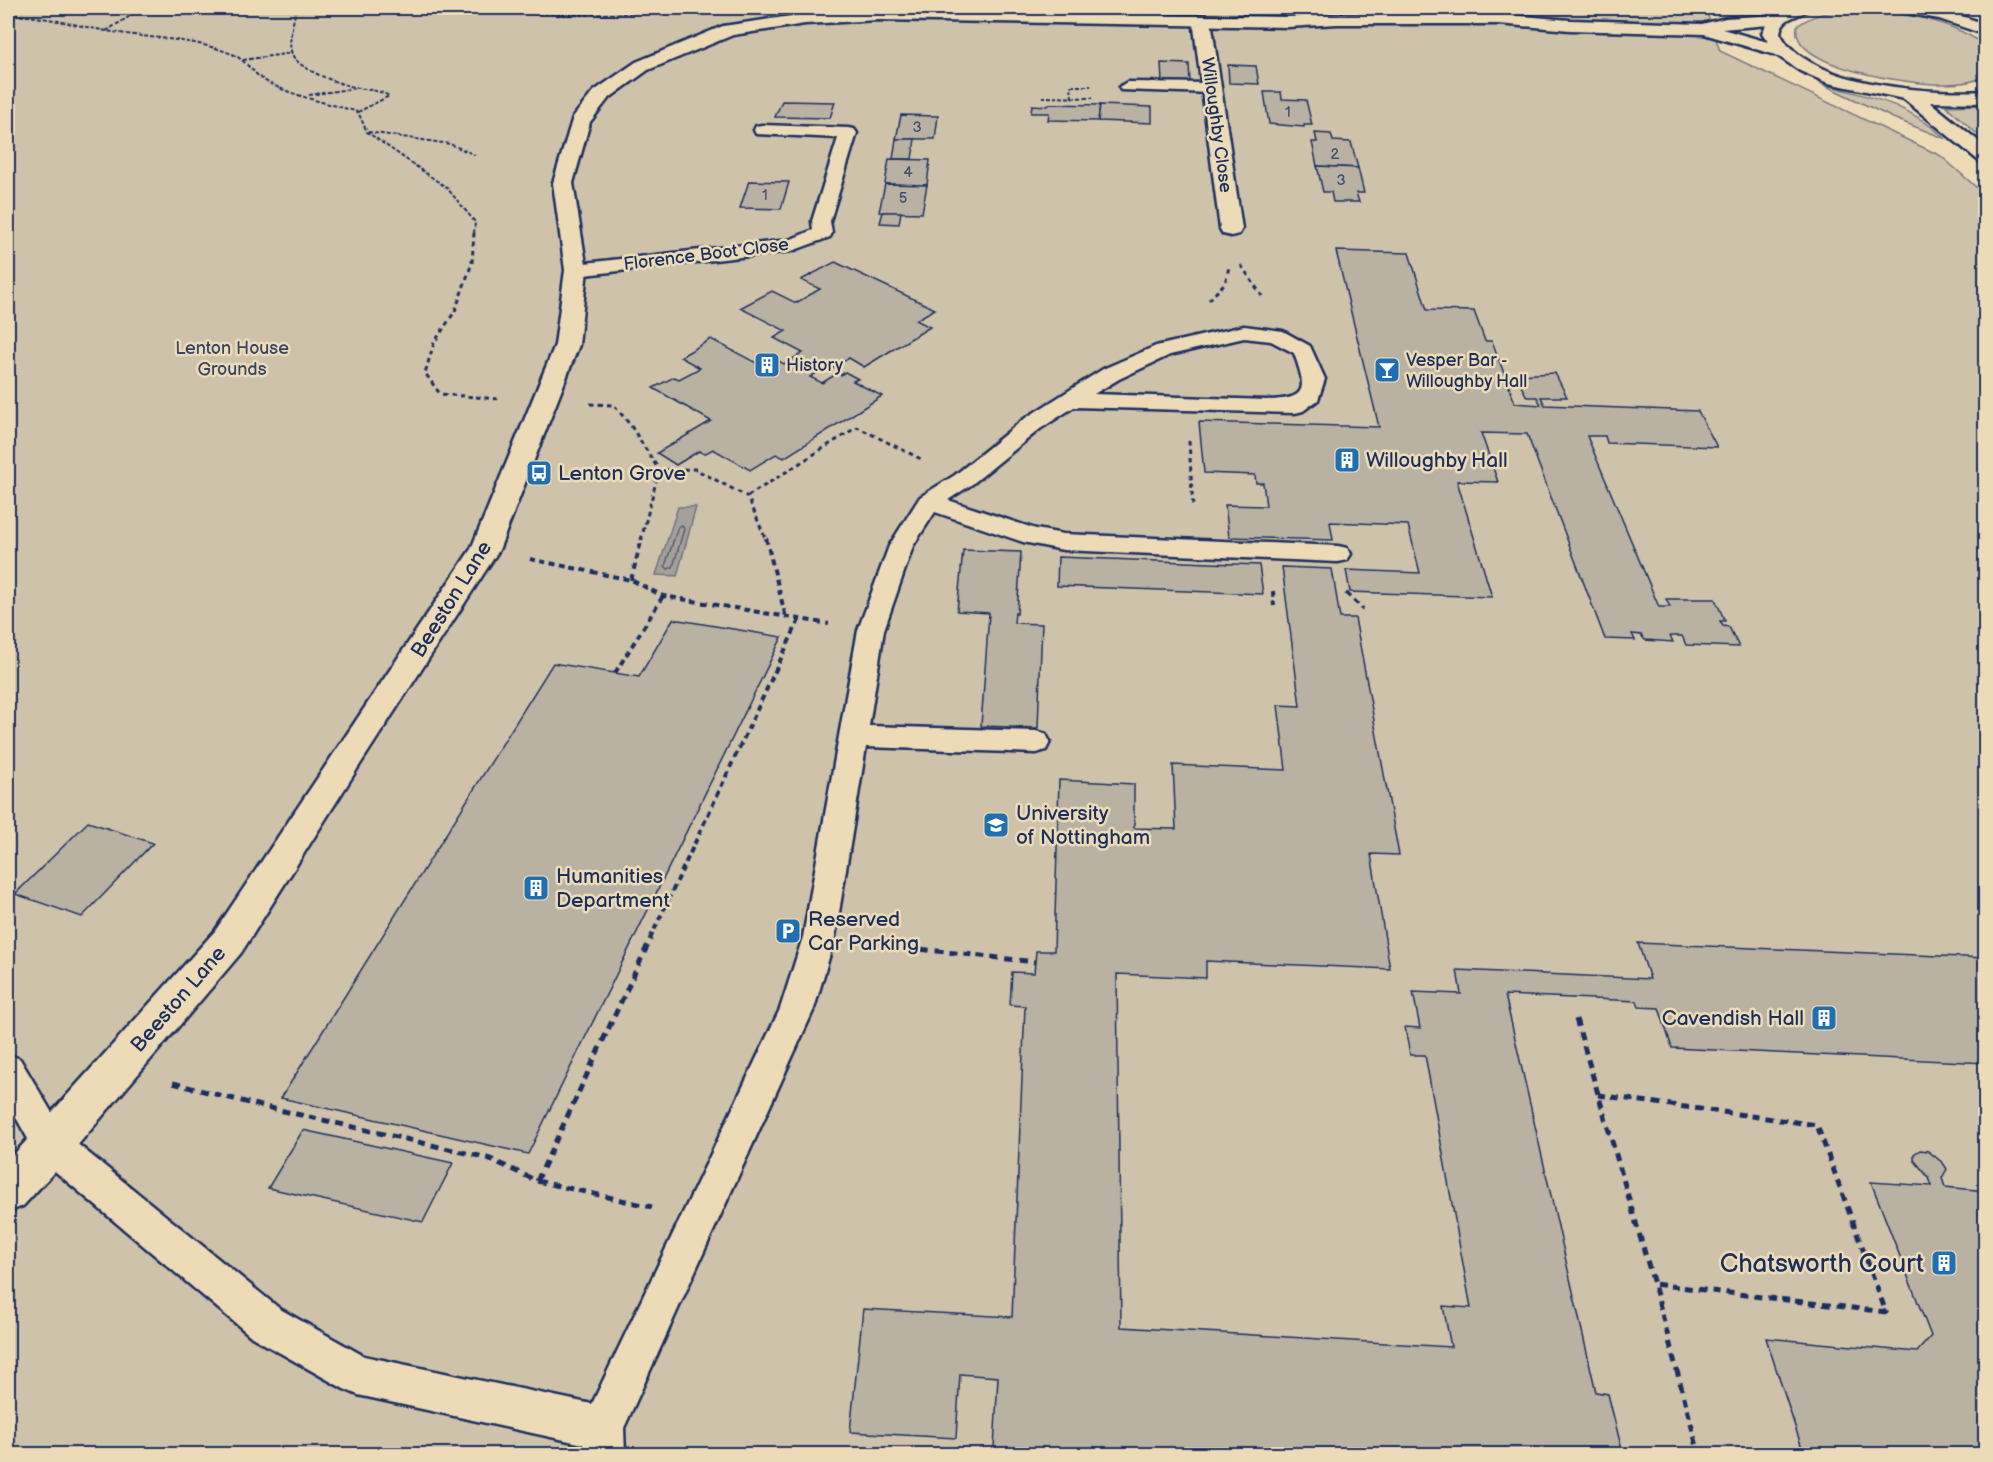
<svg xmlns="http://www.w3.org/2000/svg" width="1993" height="1462" viewBox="0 0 1993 1462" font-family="'Balsamiq Sans',sans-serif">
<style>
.green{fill:#cfc2ab;stroke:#757884;stroke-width:1.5}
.water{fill:#a5a099;stroke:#6e7381;stroke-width:1.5}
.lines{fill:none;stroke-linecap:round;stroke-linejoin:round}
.shore{stroke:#525c76;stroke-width:1.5}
.building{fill:#b9b1a2;stroke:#1b2f5e;stroke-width:1.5}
.service-casing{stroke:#1b2f5e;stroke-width:5}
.minor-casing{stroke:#1b2f5e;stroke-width:5}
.tertiary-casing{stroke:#1b2f5e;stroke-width:5}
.primary-casing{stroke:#1b2f5e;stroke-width:5}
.path-far3{stroke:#1b2f5e;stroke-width:2;stroke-dasharray:4 2;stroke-linecap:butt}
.path-far2{stroke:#1b2f5e;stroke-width:3;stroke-dasharray:4.5 4;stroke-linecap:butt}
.path-far1{stroke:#1b2f5e;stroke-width:4;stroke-dasharray:6 4.5;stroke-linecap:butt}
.path{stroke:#1b2f5e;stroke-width:5;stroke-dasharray:8 6;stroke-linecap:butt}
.service{fill:#eddbb8;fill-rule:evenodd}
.minor{fill:#eddbb8;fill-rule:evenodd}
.tertiary{fill:#eddbb8;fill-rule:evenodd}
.primary{fill:#eddbb8;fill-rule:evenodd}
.labels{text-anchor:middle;stroke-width:5;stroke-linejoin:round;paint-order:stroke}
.far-number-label{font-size:15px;fill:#42506f}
.far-street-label{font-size:18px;fill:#1b2f5e;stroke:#eddbb8}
.far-park-label{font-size:18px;fill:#36456a;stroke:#eddbb8}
.far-poi-label{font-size:18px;fill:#1b2f5e;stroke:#eddbb8;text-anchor:start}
.poi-label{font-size:21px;fill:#1b2f5e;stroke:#eddbb8;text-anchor:start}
.street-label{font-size:21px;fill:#1b2f5e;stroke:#eddbb8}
.near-poi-label{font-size:26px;fill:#1b2f5e;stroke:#eddbb8;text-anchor:end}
</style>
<rect width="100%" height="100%" fill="#eddbb8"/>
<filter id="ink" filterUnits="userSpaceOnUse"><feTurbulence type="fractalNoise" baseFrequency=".0167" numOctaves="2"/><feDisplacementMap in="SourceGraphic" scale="12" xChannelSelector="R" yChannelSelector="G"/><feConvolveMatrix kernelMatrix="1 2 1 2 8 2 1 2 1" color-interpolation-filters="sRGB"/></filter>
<g filter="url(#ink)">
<g class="green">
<polygon points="8,8 1722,8 1707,13 1720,51 1941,156 1986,196 1985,1454 8,1454"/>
<path d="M1845,10C1894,10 1944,17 1985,45V77C1973,82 1959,84 1945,84C1915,85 1789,69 1797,26C1812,15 1827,12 1845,10Z"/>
<path d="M1820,83C1873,99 1903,100 1946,139L1893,118Z"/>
<polygon points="1985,105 1985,141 1946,106"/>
</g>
<polygon class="water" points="678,507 696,507 677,576 656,575"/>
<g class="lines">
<polygon class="shore" points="682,525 684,529 673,567 668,569 665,566 678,527"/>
</g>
<g class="building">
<polygon points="1161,63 1189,64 1190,83 1162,83"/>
<polygon points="1228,65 1256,66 1259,84 1229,83"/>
<polygon points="1264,92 1281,92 1282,99 1306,100 1312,125 1304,125 1304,127 1269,124"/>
<polygon points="782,101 835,102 830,118 775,117"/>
<polygon points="1049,104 1100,105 1098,121 1048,120 1049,113 1031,113 1032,105 1048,106"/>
<polygon points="1100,105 1152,107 1152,123 1098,121"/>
<polygon points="901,115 938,116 935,139 896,139"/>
<polygon points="1315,133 1331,134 1333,141 1351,142 1358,168 1317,166 1312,142 1317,142"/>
<polygon points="896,139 915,139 912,159 893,159"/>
<polygon points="889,159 930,160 927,185 885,184"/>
<polygon points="1317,166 1358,168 1364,193 1356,193 1359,202 1333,202 1331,192 1323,192"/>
<polygon points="749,181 789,182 781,209 740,208"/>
<polygon points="885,184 927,185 922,213 879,212"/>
<polygon points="883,212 901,212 899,224 880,223"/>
<polygon points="1336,251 1409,253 1427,310 1474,311 1485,341 1492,341 1515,403 1541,405 1537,397 1527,397 1515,375 1555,373 1567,397 1541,397 1545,405 1698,411 1717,447 1607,443 1605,436 1587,436 1659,607 1670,607 1666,599 1715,599 1725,621 1720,621 1723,626 1729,627 1739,647 1686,645 1682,636 1670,636 1673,642 1645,640 1641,635 1632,634 1635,640 1605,639 1527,434 1481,433 1498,482 1457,481 1492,597 1350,592 1346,570 1420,573 1408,525 1330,522 1333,540 1229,537 1225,505 1266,506 1263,483 1256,483 1255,475 1204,473 1199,422 1379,427"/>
<polygon points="835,262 935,309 916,320 930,327 864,367 849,358 833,368 829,366 810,377 822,383 838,373 841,375 845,372 858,379 853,381 882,396 784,458 776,454 750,470 713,449 704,454 699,451 676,465 657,453 711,421 653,388 674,377 679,379 700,368 680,357 711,339 758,364 771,357 784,364 803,353 774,338 786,331 740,308 772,291 796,303 820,289 801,280"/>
<polygon points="963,550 1021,552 1017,614 1015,613 1014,623 1042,624 1038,728 981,726 989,613 957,611"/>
<polygon points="1058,557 1259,565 1263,594 1057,586"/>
<polygon points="1282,567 1332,569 1340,618 1355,618 1399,855 1371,854 1390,969 1206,961 1206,978 1117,974 1121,1327 1451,1347 1443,1306 1471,1308 1425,1055 1410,1055 1405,1027 1420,1028 1413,992 1461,994 1457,970 1650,979 1638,943 1986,958 1986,1063 1672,1048 1659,1008 1639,1007 1637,1001 1505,995 1596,1392 1608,1394 1623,1454 1173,1454 1122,1451 1122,1454 1079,1454 1079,1452 994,1448 998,1377 960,1374 956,1438 850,1432 863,1309 1012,1317 1025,1006 1010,1005 1012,972 1034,973 1036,951 1054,951 1059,780 1134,784 1134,828 1176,829 1173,765 1286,770 1278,705 1300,706"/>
<polygon points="673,619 782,637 528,1154 281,1098 553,663 639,677"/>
<polygon points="88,822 153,843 82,917 15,894"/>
<polygon points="303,1130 453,1163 423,1222 268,1188"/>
<polygon points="1920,1150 1928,1151 1943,1163 1947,1169 1942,1178 1945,1187 1986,1191 1986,1454 1804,1454 1766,1338 1917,1352 1931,1336 1871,1182 1932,1186 1929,1178 1914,1160 1914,1154"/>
</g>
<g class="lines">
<g class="service-casing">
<g id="service">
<polygon points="1127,82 1212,83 1220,88 1212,93 1121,90 1119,87"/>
<polygon points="762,125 848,128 854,129 857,133 830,221 832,233 830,237 792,251 576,276 569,274 566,270 569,266 576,264 789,240 813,230 812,221 838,138 756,134 754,130 756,126"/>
<path d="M1244,326L1283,331L1310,346L1325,379L1318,400L1303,411L1295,413L1074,407L1040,429L971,485L948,500L1036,529L1063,534L1338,546L1347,548L1351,554L1347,560L1338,562L1063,550L1023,542L935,512L913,546L884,630L869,726L1036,731L1046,734L1050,742L1046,750L1036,753L866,747L835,937L814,1009L624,1428L625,1454H583V1444L358,1395L344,1389L252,1337L38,1157L8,1103V1054L20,1059L64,1133L280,1309L364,1356L592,1404L780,1009L803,937L858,630L889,546L920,497L955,475L1024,419L1103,369L1156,346ZM1244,338L1271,341L1294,353C1307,390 1308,399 1266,400L1094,394L1119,379L1170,355Z"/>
</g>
</g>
<g class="minor-casing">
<polygon id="minor" points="1202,15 1208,16 1211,20 1242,229 1239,234 1231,236 1223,234 1220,229 1193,20 1196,16"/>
</g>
<g class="tertiary-casing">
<polygon id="tertiary" points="878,10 1288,17 1337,14 1498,14 1570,20 1702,24 1726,18 1775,15 1781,16 1784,20 1781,24 1722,29 1792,49 1795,53 1792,57 1786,58 1704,34 1570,30 1498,24 1337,24 1288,27 878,20 805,24 733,35 648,70 608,99 590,122 573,183 587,270 579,345 499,550 361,763 241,953 66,1159 23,1206 8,1212 8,1161 215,931 471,549 555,345 565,270 553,183 573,117 594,91 636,62 723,26 805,14"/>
</g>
<g class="primary-casing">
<g id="primary">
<path d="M1784,8H1809C1800,19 1783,14 1780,33C1783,38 1786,44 1791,48C1831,87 1932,94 1986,91V103L1930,102L1986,147V163L1979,161L1904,99L1828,83L1800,71L1778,56L1762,33L1771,15Z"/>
<path d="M1898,8C1929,5 1956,14 1986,24V35L1939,19L1900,12Z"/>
</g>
</g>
<g class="path-far3">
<path d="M296,8C294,22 287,41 292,54C298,70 342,85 358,88C369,90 379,90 389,96L358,112"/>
<polyline points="310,8 579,15 672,12"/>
<polyline points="557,8 573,13"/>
<path d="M8,15C46,15 82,28 120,33C157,39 196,39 232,54C246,60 254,75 267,82C295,97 328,103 358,112L367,132L447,188L475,222L474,234"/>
<polyline points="106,31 143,8"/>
<polyline points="243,60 292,53"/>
<polyline points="309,95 356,88"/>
<polyline points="1042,97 1093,98"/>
<polyline points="1072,98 1071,86 1091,86"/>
<polyline points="368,132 450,144 475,155"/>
</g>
<g class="path-far2">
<polyline points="474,233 472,263 455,311 434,343 425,373 440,394 498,399"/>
<polyline points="1241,265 1262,296"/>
<polyline points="1209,300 1225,283 1229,267"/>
<polyline points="590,404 614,405 631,426 659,470 695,469 748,497 766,540"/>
<polyline points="1189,441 1193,508"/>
<polyline points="748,496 857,427 923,460"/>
<polyline points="641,540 659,470"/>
</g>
<g class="path-far1">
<polyline points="766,538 786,618"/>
<polyline points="530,559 631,580 663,596 829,624"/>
<polyline points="631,580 642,538"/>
<polyline points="1273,591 1274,606"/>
<polyline points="1346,593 1363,609"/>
<polyline points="615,673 663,596"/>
<polyline points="650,939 799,620"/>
</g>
<g class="path">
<polyline points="866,943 1035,962"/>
<polyline points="1576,1019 1654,1284 1699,1454"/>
<polyline points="173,1083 253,1104 488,1158 537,1181 652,1207"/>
<polyline points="1598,1095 1817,1125 1886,1312 1654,1284"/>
<polyline points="537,1181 651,938"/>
</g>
<use href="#service" class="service"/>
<use href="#minor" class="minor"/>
<use href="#tertiary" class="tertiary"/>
<use href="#primary" class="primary"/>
</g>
</g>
<defs>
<g id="building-square" transform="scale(1.35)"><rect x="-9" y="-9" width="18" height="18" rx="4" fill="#1f6fb2" stroke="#eddbb8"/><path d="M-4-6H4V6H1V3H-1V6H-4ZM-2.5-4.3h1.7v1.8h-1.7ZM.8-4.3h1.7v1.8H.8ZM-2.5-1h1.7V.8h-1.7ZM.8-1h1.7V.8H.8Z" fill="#fff"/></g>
<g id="bar-square" transform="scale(1.35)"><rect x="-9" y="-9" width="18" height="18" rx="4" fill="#1f6fb2" stroke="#eddbb8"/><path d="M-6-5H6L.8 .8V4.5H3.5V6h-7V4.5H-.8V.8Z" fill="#fff"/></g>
<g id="bus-square" transform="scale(1.35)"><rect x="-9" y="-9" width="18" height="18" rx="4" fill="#1f6fb2" stroke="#eddbb8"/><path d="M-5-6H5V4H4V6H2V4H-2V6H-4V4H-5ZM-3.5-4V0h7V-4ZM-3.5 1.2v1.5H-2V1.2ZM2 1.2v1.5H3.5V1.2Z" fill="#fff"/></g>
<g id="university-square" transform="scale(1.35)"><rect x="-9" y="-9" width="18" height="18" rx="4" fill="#1f6fb2" stroke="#eddbb8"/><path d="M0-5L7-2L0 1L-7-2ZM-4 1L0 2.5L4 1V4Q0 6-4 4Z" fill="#fff"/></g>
<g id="parking-square" transform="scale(1.35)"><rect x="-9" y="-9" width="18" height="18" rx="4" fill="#1f6fb2" stroke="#eddbb8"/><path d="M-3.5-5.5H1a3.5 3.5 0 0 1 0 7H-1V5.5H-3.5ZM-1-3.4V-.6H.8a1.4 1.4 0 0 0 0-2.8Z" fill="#fff"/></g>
</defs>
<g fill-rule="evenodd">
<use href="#building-square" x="767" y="365"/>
<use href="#bar-square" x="1387" y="370"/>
<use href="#building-square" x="1347" y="460"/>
<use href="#bus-square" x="539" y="473"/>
<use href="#university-square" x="996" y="825"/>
<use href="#building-square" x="536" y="888"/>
<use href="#parking-square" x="788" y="931"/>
<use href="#building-square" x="1824" y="1018"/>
<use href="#building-square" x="1944" y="1263"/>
</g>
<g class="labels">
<g class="far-number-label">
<text x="1288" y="117">1</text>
<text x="917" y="132">3</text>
<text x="1335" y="159">2</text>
<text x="908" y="177">4</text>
<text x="1341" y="185">3</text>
<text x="765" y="200">1</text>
<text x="903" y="203">5</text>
</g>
<g class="far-street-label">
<text transform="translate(1217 125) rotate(82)" y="6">Willoughby Close</text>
<text transform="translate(706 254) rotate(-7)" y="6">Florence Boot Close</text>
</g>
<g class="far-park-label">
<text x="232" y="354">Lenton House<tspan x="232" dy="21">Grounds</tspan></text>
</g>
<g class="far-poi-label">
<text x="1406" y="366">Vesper Bar -<tspan x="1406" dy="21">Willoughby Hall</tspan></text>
<text x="786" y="371">History</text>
</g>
<g class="poi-label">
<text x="1366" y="467">Willoughby Hall</text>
<text x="558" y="480">Lenton Grove</text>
<text x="1016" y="820">University<tspan x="1016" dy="24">of Nottingham</tspan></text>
<text x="556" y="883">Humanities<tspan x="556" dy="24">Department</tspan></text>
<text x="808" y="926">Reserved<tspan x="808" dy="24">Car Parking</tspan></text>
<text x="1804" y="1025" text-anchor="end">Cavendish Hall</text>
</g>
<g class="street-label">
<text transform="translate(451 599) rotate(-58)" y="7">Beeston Lane</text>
<text transform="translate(178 999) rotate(-49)" y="7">Beeston Lane</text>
</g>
<g class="near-poi-label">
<text x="1924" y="1272">Chatsworth Court</text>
</g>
</g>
<rect width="1993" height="1462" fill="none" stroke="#eddbb8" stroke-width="30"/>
<rect x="15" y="15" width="1963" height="1432" fill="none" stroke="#1b2f5e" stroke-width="2" filter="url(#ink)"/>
</svg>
